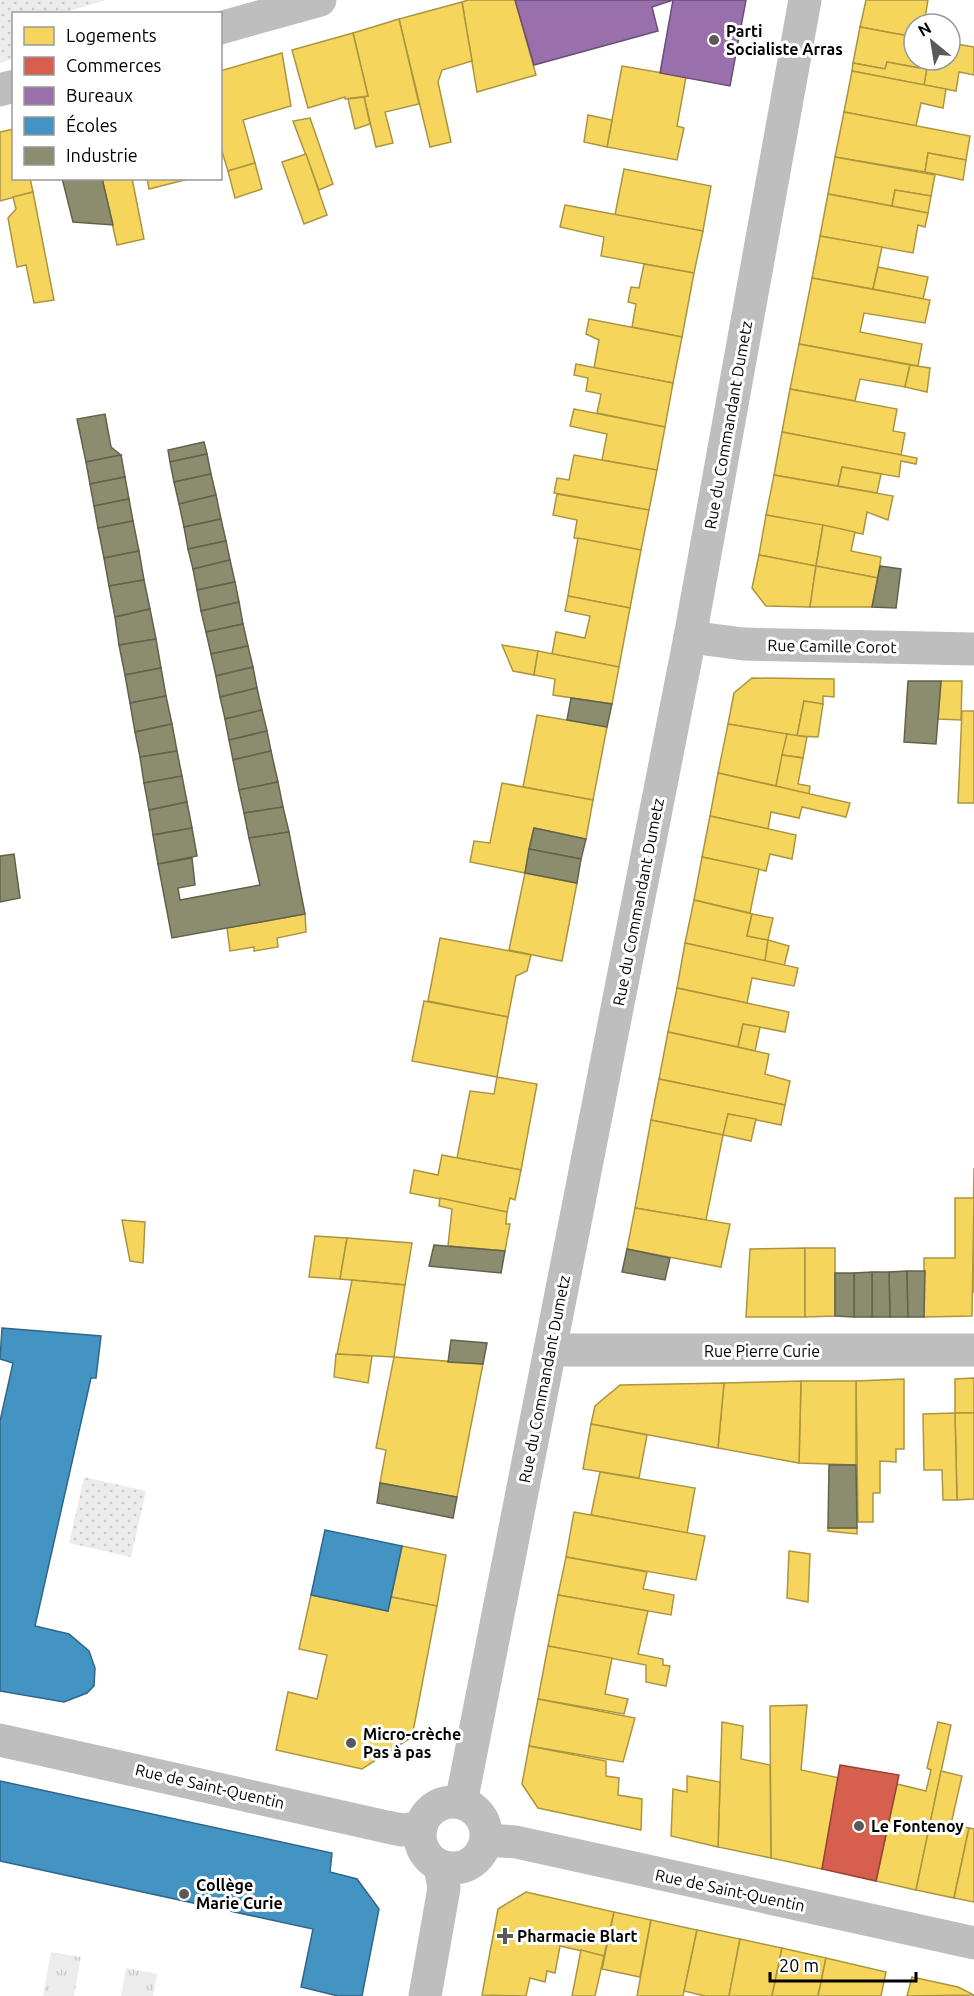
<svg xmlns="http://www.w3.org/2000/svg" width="974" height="1996" viewBox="0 0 974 1996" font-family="Ubuntu,sans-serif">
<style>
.grass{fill:url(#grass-tufts)}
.park{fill:url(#park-dots)}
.homes{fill:#f6d55c;stroke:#ac9540;stroke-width:1.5}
.shops{fill:#d6604d;stroke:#964336;stroke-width:1.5}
.offices{fill:#9970ab;stroke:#6b4e78;stroke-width:1.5}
.schools{fill:#4393c3;stroke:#2f6788;stroke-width:1.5}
.industry{fill:#8c8c6e;stroke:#62624d;stroke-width:1.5}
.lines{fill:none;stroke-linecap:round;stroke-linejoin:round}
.street{stroke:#bebebe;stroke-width:33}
.poi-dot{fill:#595959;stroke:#fff;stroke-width:2}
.labels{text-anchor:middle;stroke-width:6;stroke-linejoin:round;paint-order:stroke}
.poi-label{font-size:16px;font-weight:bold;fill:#000;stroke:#fff;text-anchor:start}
.street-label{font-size:16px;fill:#000;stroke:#fff}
</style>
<defs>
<pattern id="grass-tufts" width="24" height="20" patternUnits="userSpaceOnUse" patternTransform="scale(1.5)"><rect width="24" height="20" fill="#ececec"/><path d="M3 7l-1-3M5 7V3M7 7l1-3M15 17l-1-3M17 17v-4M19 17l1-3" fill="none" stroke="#c9c9c9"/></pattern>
<pattern id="park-dots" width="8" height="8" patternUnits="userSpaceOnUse" patternTransform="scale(1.5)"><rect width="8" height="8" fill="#ececec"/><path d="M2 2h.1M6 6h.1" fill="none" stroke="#c9c9c9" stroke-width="1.8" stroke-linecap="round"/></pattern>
</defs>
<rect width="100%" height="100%" fill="#fff"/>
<g class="grass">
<polygon points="51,1952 81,1957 74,1996 43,1996"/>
<polygon points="126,1968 157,1974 153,1996 121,1996"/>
</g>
<g class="park">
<polygon points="0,0 106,0 62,13 14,14 13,59 0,63"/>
<polygon points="84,1477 146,1491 131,1557 69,1543"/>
</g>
<g class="homes">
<polygon points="468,0 515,0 536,75 477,92 462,2"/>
<polygon points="866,0 928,0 924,24 914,24 914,37 860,27"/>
<polygon points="462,2 472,61 442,70 438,82 451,142 430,147 399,19"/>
<polygon points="399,19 419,104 385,112 393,143 376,147 364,97 368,96 353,33"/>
<polygon points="860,27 914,37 914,60 950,60 950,43 974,47 974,75 959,72 956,91 924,85 927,67 920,65 920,68 887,62 885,69 853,63"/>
<polygon points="353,33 368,96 345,99 345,97 308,108 292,50"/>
<polygon points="282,53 291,106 243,120 255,163 228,171 220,145 220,71"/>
<polygon points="887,62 920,68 920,65 927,67 924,85 852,71 853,63 885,69"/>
<polygon points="622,66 686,77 677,126 684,128 677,160 607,147"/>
<polygon points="852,71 946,89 943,108 921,103 916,126 844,112"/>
<polygon points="364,97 370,124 355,129 348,99"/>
<polygon points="844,112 970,136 966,160 928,153 925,172 835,157"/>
<polygon points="588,115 612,120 607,147 584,142"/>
<polygon points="310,118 333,184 319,190 293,121"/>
<polygon points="14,129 14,178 30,178 33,192 0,201 0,132"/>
<polygon points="928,153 966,160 963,180 925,172"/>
<polygon points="306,154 327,215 304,224 282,162"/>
<polygon points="835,157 935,175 931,196 895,190 892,206 828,194"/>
<polygon points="255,163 262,189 235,198 228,171"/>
<polygon points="624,169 711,186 703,231 615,215"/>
<polygon points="102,178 132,178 144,239 117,245"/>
<polygon points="147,178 185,178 185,180 149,189"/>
<polygon points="895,190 931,196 928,213 892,206"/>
<polygon points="33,192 54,300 34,303 26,265 17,267 8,218 16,209 13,197"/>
<polygon points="828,194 928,213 925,227 918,225 913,253 820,236"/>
<polygon points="565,205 703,231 694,273 601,256 604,237 560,227"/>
<polygon points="820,236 882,247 873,289 812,278"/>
<polygon points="644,264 694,273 682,337 632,327 636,304 628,302 631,287 639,288"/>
<polygon points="878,267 928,277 923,299 873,289"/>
<polygon points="812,278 930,300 925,323 864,313 860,332 922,344 918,366 799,344"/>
<polygon points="589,319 682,337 673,383 594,368 599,340 586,334"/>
<polygon points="799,344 910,365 905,387 860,379 855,401 790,389"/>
<polygon points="576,364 673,383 665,427 597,413 601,394 586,391 588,378 574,375"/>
<polygon points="910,365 930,368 927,392 905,387"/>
<polygon points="790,389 897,409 893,431 905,433 901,455 782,432"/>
<polygon points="574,409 665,427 657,470 602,460 607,434 570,426"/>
<polygon points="782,432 917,458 916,464 901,461 899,477 842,467 838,486 774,475"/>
<polygon points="574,455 657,470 649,510 554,493 557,478 569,480"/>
<polygon points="842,467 881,474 877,493 838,486"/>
<polygon points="774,475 893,496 888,520 867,512 863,534 766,515"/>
<polygon points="557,494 649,510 641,550 574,538 577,520 553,515"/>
<polygon points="766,515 823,525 816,566 759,555"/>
<polygon points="823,525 855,532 851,551 881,557 878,578 816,566"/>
<polygon points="578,538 641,550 630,608 568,596"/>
<polygon points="759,555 816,566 810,607 766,606 752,588"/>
<polygon points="816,566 878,578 872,607 810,607"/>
<polygon points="568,596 630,608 619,667 552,654 556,632 585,638 590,616 565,611"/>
<polygon points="502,645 538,651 534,675 513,671"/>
<polygon points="538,651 619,667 612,704 553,695 555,679 534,675"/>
<polygon points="752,678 834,679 834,697 823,696 823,704 804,701 797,736 728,724 734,693"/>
<polygon points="941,681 962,681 961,720 938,719"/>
<polygon points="804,701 823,704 818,737 797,736"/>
<polygon points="962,711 974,711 974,803 958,803"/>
<polygon points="537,715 607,727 593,800 523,787"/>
<polygon points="728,724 787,734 776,786 718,773"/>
<polygon points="787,734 807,737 803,758 782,755"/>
<polygon points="782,755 803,758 798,784 810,786 809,794 776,786"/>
<polygon points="718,773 850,803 846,817 802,807 799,818 771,812 768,829 710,816"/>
<polygon points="502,783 593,800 586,839 534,828 525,873 470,862 474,841 490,843"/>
<polygon points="710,816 796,835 792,859 770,854 766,871 702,857"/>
<polygon points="702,857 759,869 750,913 694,900"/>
<polygon points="525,873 577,883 562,961 509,950"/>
<polygon points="694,900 752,914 747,936 768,940 765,961 685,943"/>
<polygon points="305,914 306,932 277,938 278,947 254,951 254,947 230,951 227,928"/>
<polygon points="752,914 773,918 768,940 747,936"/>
<polygon points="440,938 531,955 527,971 516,976 508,1017 428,1001"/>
<polygon points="768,940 789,946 784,966 765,961"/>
<polygon points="685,943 798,968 794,986 752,978 747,1003 677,988"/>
<polygon points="677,988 789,1012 785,1032 743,1024 738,1047 668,1032"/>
<polygon points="424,1001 508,1017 497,1077 412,1061"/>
<polygon points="743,1024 760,1027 755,1051 738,1047"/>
<polygon points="668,1032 769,1054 765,1074 790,1081 785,1105 659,1079"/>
<polygon points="497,1077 537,1084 521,1170 457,1158 470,1091 494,1094"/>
<polygon points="659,1079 785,1105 781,1125 728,1114 723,1135 651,1120"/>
<polygon points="728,1114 756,1119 751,1141 723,1135"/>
<polygon points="651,1120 723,1135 706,1220 635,1208"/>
<polygon points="442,1155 521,1170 515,1200 510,1198 507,1212 410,1193 414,1170 438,1175"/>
<polygon points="974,1168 974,1292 972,1292"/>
<polygon points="440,1198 507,1212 506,1224 510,1224 505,1251 448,1246 452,1209 439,1206"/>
<polygon points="955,1198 974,1198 972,1316 924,1317 924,1258 955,1258"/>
<polygon points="635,1208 730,1224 721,1267 627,1249"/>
<polygon points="122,1220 145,1222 143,1263 130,1261"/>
<polygon points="315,1236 347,1238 340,1279 309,1277"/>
<polygon points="347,1238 412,1243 405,1285 340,1279"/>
<polygon points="805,1248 805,1317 746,1317 750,1249"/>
<polygon points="805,1248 835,1248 835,1316 805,1317"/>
<polygon points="352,1280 405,1285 394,1357 337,1354"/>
<polygon points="336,1354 372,1356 368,1383 334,1377"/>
<polygon points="394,1357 483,1364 457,1497 380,1483 386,1450 376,1448"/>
<polygon points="974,1378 974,1413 955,1413 955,1379"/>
<polygon points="904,1379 904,1449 896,1449 896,1462 880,1461 880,1493 873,1493 873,1522 858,1522 856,1381"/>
<polygon points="801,1381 856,1381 856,1465 799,1463"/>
<polygon points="801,1381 799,1463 718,1448 724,1383"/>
<polygon points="724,1383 718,1448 591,1424 595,1406 620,1385"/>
<polygon points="955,1413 974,1413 974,1499 957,1500"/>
<polygon points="955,1413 957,1500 943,1500 942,1470 924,1470 923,1414"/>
<polygon points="591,1424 647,1435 639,1478 583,1469"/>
<polygon points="600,1472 695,1488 687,1533 591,1515"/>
<polygon points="574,1512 705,1536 696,1580 566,1557"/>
<polygon points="828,1528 857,1528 857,1534 828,1531"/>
<polygon points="402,1546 446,1555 437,1606 391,1597"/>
<polygon points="789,1551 810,1554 808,1602 787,1598"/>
<polygon points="566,1557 647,1572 643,1589 674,1595 671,1615 558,1595"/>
<polygon points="311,1595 388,1611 391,1597 437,1606 412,1737 362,1769 276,1750 288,1692 317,1699 327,1655 299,1649"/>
<polygon points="558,1595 648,1611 638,1654 663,1659 663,1665 670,1666 666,1686 646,1682 646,1665 548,1646"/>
<polygon points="548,1646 612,1658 605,1694 628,1699 624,1714 538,1699"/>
<polygon points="538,1699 635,1718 623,1762 529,1746"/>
<polygon points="807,1705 801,1770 840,1778 822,1869 771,1858 770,1706"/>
<polygon points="722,1722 743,1726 741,1759 770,1765 771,1858 718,1847"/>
<polygon points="938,1722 951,1725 916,1890 876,1881 897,1784 926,1791 931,1770 927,1768"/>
<polygon points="529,1746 606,1761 606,1776 619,1778 618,1795 642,1799 641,1830 538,1808 522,1784"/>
<polygon points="941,1771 962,1776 951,1824 969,1828 954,1898 916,1890"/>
<polygon points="687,1776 720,1782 718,1847 671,1836 673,1789 687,1792"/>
<polygon points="969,1828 974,1829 974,1902 954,1898"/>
<polygon points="526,1892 614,1912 604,1956 560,1946 555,1973 547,1971 545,1982 530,1978 526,1996 482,1995 498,1909"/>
<polygon points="614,1912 651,1920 640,1977 602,1969"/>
<polygon points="651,1920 697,1930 683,1996 637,1996"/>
<polygon points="697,1930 740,1939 729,1996 705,1996 684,1991"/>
<polygon points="740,1939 782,1948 772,1996 729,1996"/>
<polygon points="782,1948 826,1958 818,1996 772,1996"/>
<polygon points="581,1950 604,1956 595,1996 572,1996"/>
<polygon points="826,1958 886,1972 881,1996 818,1996"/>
<polygon points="912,1977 958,1987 974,1995 907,1996"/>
</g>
<polygon class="shops" points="840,1765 899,1775 876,1881 822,1869"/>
<g class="offices">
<polygon points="515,0 673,0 652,7 658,31 534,65"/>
<polygon points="673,0 746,0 730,86 660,73"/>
</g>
<g class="schools">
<polygon points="2,1328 101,1336 96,1378 91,1378 35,1626 69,1634 89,1651 95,1668 94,1686 87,1693 64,1702 0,1691 0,1421 13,1363 0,1359"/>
<polygon points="325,1530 402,1546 388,1611 311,1595"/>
<polygon points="0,1781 332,1853 330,1872 357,1879 379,1909 362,1996 338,1996 301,1987 313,1929 0,1861"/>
</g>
<g class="industry">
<polygon points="62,178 102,178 113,225 73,222"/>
<polygon points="105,414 111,447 121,455 86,462 77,419"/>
<polygon points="204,442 207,454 170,462 168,450"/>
<polygon points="207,454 211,474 174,482 170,462"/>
<polygon points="121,455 125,477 90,484 86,462"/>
<polygon points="211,474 216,495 179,504 174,482"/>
<polygon points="125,477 129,499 94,506 90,484"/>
<polygon points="216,495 221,519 184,527 179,504"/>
<polygon points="129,499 133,521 98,528 94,506"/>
<polygon points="221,519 226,541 188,549 184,527"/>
<polygon points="133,521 139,551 104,558 98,528"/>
<polygon points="226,541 230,560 193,569 188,549"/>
<polygon points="139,551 144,580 109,586 104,558"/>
<polygon points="230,560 235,582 197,590 193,569"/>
<polygon points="880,566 901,569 896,608 872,607"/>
<polygon points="144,580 150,609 115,617 109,586"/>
<polygon points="235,582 239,602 201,611 197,590"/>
<polygon points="239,602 243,624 206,632 201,611"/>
<polygon points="150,609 156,639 119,645 115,617"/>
<polygon points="243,624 248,646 211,654 206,632"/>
<polygon points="156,639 161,668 125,675 119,645"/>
<polygon points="248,646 253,667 216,676 211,654"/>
<polygon points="253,667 257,688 220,697 216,676"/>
<polygon points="161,668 166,696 130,703 125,675"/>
<polygon points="908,681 941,681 936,744 904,742"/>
<polygon points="257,688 262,710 225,719 220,697"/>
<polygon points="166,696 172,724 135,732 130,703"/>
<polygon points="571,698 612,704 607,727 567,720"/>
<polygon points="262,710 267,731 229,740 225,719"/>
<polygon points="172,724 177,751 140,757 135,732"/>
<polygon points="267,731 271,751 233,760 229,740"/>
<polygon points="177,751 182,776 144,783 140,757"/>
<polygon points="271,751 278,782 239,790 233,760"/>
<polygon points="182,776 187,802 149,810 144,783"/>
<polygon points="278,782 283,807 244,813 239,790"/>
<polygon points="187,802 192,828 153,835 149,810"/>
<polygon points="283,807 289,832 249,838 244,813"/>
<polygon points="192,828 197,856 158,864 153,835"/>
<polygon points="534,828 586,839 581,859 529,849"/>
<polygon points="289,832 305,914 172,938 158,864 192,858 195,885 178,888 180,900 260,885 249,838"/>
<polygon points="529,849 581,859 577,883 525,873"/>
<polygon points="14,854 20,898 0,902 0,856"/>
<polygon points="434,1245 505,1251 501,1273 429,1266"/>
<polygon points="627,1249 670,1258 665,1280 622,1272"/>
<polygon points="907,1271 908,1317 890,1317 889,1272"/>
<polygon points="907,1271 925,1271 924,1317 908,1317"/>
<polygon points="872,1272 889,1272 890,1317 872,1317"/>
<polygon points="872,1272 872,1317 854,1317 854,1273"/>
<polygon points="835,1273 854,1273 854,1317 835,1316"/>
<polygon points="451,1340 487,1343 483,1364 448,1362"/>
<polygon points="829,1465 856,1465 857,1528 828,1528"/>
<polygon points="380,1483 457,1497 453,1518 377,1503"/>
</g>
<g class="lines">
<g class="street">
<polyline points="220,28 320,0"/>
<polyline points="0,90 14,86"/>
<polyline points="690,637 743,644 974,649"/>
<polyline points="550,1350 974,1350"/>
<polyline points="0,1740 387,1827 402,1830 421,1828"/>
<circle cx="453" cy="1835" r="33"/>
<polyline points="461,1803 690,637 805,0"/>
<polyline points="486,1840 516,1842 974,1943"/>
<polyline points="425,1996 444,1888 440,1866"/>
</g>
</g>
<g class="poi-dot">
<circle cx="714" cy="40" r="6"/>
<circle cx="351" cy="1743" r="6"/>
<circle cx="859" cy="1826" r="6"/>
<circle cx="184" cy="1894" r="6"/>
<path d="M502 1927h6v6h6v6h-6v6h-6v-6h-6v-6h6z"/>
</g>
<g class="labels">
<g class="poi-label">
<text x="726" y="37">Parti<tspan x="726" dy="18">Socialiste Arras</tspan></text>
<text x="363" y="1740">Micro-crèche<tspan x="363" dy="18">Pas à pas</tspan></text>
<text x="871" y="1832">Le Fontenoy</text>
<text x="196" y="1891">Collège<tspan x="196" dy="18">Marie Curie</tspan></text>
<text x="517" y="1942">Pharmacie Blart</text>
</g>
<g class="street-label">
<text transform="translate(728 425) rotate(-80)" y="6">Rue du Commandant Dumetz</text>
<text transform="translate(832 646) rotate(1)" y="6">Rue Camille Corot</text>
<text transform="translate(638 902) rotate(-79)" y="6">Rue du Commandant Dumetz</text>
<text x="762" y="1357">Rue Pierre Curie</text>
<text transform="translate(544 1379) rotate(-79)" y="6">Rue du Commandant Dumetz</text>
<text transform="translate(210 1786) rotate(13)" y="6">Rue de Saint-Quentin</text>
<text transform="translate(730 1890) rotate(12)" y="6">Rue de Saint-Quentin</text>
</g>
</g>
<rect x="12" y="12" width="210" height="168" fill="#ffffff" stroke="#999999" stroke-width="1.5"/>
<rect x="24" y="27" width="30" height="18" fill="#f6d55c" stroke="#999999" stroke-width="1.5"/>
<text x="66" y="42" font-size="18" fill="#000000">Logements</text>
<rect x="24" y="57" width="30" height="18" fill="#d6604d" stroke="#999999" stroke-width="1.5"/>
<text x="66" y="72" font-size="18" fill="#000000">Commerces</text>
<rect x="24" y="87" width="30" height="18" fill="#9970ab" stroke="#999999" stroke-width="1.5"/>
<text x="66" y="102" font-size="18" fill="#000000">Bureaux</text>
<rect x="24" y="117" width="30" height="18" fill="#4393c3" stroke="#999999" stroke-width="1.5"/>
<text x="66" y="132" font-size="18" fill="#000000">Écoles</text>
<rect x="24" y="147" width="30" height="18" fill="#8c8c6e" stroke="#999999" stroke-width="1.5"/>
<text x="66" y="162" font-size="18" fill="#000000">Industrie</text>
<g transform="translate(932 42) rotate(330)"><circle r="28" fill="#ffffff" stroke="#999999" stroke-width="1.5"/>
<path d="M0-4.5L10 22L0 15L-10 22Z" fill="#595959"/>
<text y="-9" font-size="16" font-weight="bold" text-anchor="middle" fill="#000000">N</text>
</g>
<path d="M770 1972v9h146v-9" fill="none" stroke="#000000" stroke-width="3"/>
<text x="779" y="1972" font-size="18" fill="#000000" stroke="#ffffff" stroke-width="4.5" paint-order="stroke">20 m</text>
</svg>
